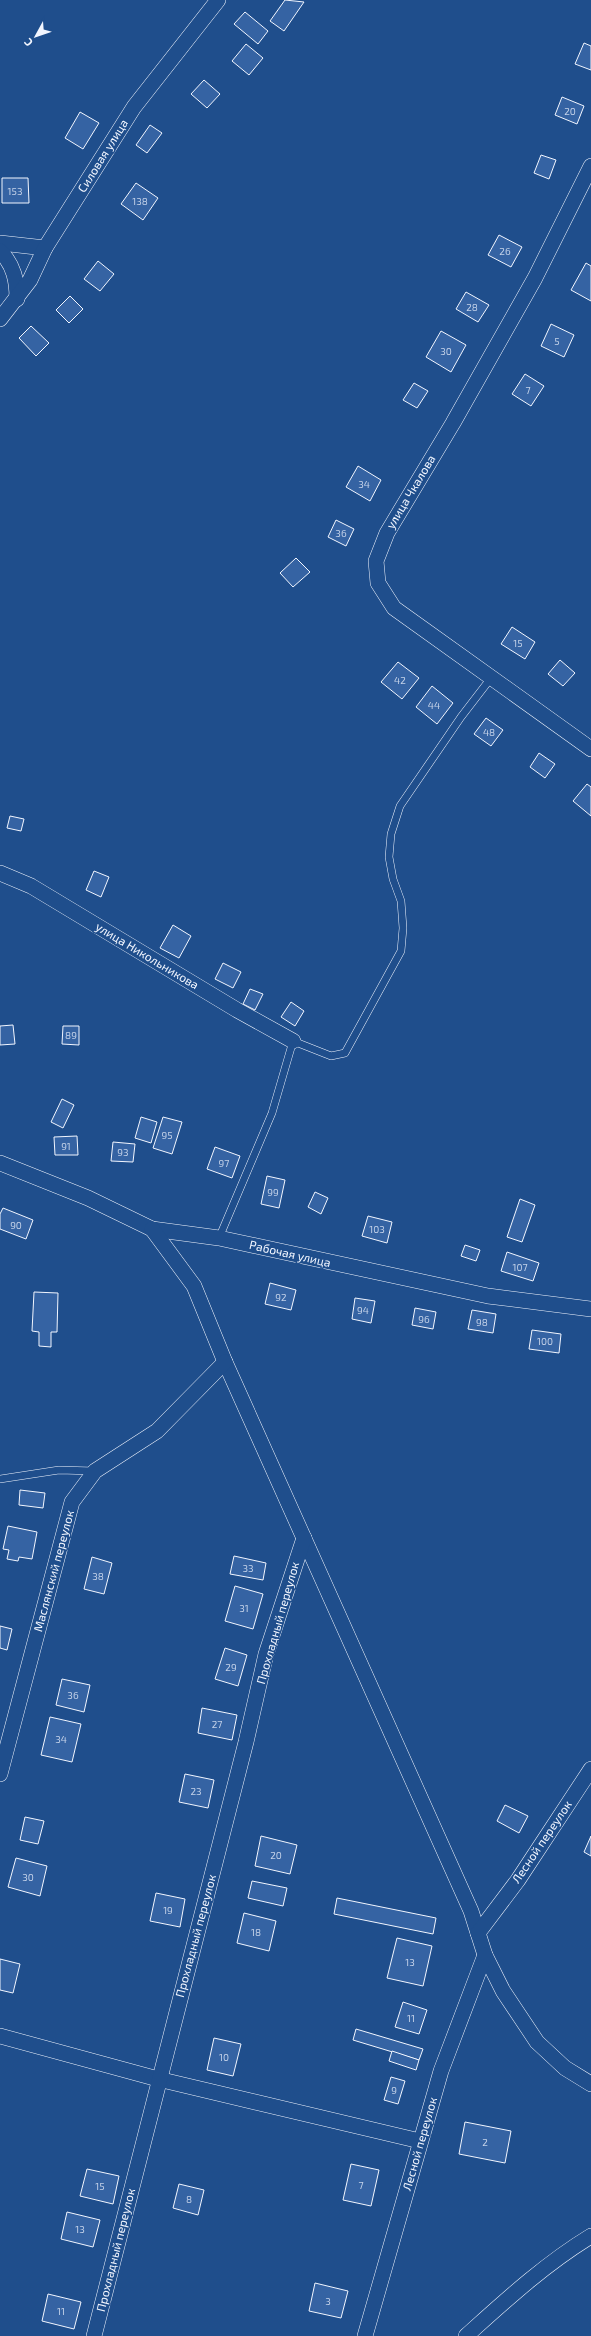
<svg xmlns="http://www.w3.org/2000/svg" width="591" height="2336" viewBox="0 0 591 2336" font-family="'Exo 2',sans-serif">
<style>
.building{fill:#3563a3;stroke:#f2f6ff}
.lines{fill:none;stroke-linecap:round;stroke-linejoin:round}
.service-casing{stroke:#f2f6ff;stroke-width:8}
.minor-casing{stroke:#f2f6ff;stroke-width:16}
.service{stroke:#1f4e8c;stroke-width:7}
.minor{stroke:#1f4e8c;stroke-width:15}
.labels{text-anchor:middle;stroke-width:3;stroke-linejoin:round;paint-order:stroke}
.number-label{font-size:10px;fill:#c3d1e8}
.street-label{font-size:12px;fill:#f2f6ff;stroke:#1f4e8c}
</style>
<rect width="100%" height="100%" fill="#1f4e8c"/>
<g class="building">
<polygon points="285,0 304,2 284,31 270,21"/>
<polygon points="245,12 268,31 258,44 234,24"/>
<polygon points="584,43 591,46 591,70 575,64"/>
<polygon points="246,44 263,58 249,75 232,61"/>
<polygon points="204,80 220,94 207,108 191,94"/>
<polygon points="562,97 584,106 577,124 555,115"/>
<polygon points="80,112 99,123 83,149 65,138"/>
<polygon points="150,125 162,133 147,153 136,145"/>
<polygon points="541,155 556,160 549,179 534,173"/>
<polygon points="2,178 28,178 29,203 2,203"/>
<polygon points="136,183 158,198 143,220 121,204"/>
<polygon points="499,235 522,247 511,267 488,255"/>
<polygon points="98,261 114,274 100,291 84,279"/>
<polygon points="586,263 591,266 591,301 571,290"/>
<polygon points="466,292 489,305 478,322 456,309"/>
<polygon points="70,296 83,309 69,323 56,310"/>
<polygon points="551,324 574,335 564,357 541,346"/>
<polygon points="31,326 49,343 36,356 19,338"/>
<polygon points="441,331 466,345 451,372 426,357"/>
<polygon points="525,374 544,386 531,406 512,394"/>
<polygon points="414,383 428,391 417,408 403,400"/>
<polygon points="358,466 381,480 370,501 346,487"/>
<polygon points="336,520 354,529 346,546 328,537"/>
<polygon points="296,558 310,572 293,587 280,573"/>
<polygon points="512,627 535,642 525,659 501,644"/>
<polygon points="560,660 575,673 563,686 548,674"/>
<polygon points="398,662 419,678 402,699 381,682"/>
<polygon points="432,686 453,703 437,724 416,707"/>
<polygon points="486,718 503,730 491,746 474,734"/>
<polygon points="539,753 555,764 545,778 530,767"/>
<polygon points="587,784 591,787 591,816 573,801"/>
<polygon points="10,816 24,819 21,831 7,828"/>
<polygon points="94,871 109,877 101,897 86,890"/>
<polygon points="173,925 191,936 179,958 160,948"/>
<polygon points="223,963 241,972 233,988 215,979"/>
<polygon points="250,989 263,994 255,1010 243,1004"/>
<polygon points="291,1002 304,1011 295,1026 281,1017"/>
<polygon points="13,1025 15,1044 0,1045 0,1026"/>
<polygon points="63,1026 79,1026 79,1045 62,1044"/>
<polygon points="62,1099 74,1105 63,1128 51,1122"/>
<polygon points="141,1117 157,1122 151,1143 135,1138"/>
<polygon points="163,1117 182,1122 172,1154 153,1148"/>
<polygon points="77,1136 78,1155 55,1155 54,1137"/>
<polygon points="113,1142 135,1144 133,1162 111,1161"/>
<polygon points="215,1147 240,1156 232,1178 207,1169"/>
<polygon points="267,1176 285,1180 279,1208 261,1204"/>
<polygon points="315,1192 328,1198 321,1214 308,1207"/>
<polygon points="520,1199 535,1205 522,1242 507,1237"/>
<polygon points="3,1208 33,1220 26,1239 0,1229 0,1214"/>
<polygon points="368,1216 392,1222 387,1243 362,1236"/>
<polygon points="465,1245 480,1250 476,1261 461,1256"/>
<polygon points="507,1252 539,1263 533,1281 501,1271"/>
<polygon points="270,1283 296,1290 291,1310 265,1304"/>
<polygon points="34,1292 58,1293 57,1332 51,1332 51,1347 39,1346 39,1332 32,1331"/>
<polygon points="355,1298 375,1301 371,1323 352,1319"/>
<polygon points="415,1308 436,1312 433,1329 412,1325"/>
<polygon points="472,1310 496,1314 493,1333 468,1329"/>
<polygon points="532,1330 561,1334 559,1353 529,1349"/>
<polygon points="20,1490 45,1493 43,1508 19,1505"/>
<polygon points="8,1526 37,1532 32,1559 19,1557 18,1561 7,1559 9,1550 3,1549"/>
<polygon points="234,1556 266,1563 263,1580 230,1574"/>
<polygon points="92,1557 112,1563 104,1594 84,1589"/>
<polygon points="235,1586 263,1594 253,1629 225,1621"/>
<polygon points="0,1626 12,1629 7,1650 0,1648"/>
<polygon points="225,1648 247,1655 238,1686 215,1679"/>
<polygon points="62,1679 90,1685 84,1712 56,1705"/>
<polygon points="202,1708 237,1715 232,1740 198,1733"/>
<polygon points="50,1717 81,1724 72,1762 41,1755"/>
<polygon points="185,1774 214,1780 208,1808 179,1802"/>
<polygon points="505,1805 528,1816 519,1833 497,1821"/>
<polygon points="25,1817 44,1821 38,1844 20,1840"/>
<polygon points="261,1836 297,1845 290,1874 255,1866"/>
<polygon points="591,1836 591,1856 584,1852"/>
<polygon points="16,1858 47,1866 40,1896 8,1887"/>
<polygon points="252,1881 287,1888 283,1906 248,1898"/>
<polygon points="156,1893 185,1899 180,1927 150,1921"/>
<polygon points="337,1898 436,1918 433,1934 334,1914"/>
<polygon points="244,1913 276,1921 269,1951 237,1943"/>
<polygon points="397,1938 432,1946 423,1986 387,1978"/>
<polygon points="0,1959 20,1964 13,1993 0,1990"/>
<polygon points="403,2002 427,2010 419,2034 395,2027"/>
<polygon points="356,2029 423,2049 419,2060 353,2040"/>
<polygon points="214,2038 241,2044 233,2076 207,2070"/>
<polygon points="392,2051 419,2060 416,2070 389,2061"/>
<polygon points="391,2077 405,2081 398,2104 384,2100"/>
<polygon points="465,2122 511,2131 505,2163 459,2154"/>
<polygon points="351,2164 379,2170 371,2206 343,2200"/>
<polygon points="87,2169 119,2176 113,2204 80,2196"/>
<polygon points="179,2184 204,2190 198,2215 173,2208"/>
<polygon points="67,2212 100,2220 93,2247 61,2239"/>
<polygon points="315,2283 348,2291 341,2318 309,2311"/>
<polygon points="48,2294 81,2302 74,2329 42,2321"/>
</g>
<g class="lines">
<g class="service-casing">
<g id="service">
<polyline points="219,1238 272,1113 293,1041 331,1056 345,1053 401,951 403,928 401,901 393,879 389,857 391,834 400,806 461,717 491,678"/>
<polyline points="0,1479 59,1470 94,1471"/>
</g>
</g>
<g class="minor-casing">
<g id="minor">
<polyline points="591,166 535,278 453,423 387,533 376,561 378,583 394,608 591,749"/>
<polyline points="0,243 45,248"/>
<path d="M0,251C14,265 17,281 17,299"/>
<polyline points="0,319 30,280 45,248 134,107 218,0"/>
<polyline points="0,873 31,886 237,1010 293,1041"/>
<polyline points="0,1163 88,1198 152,1229 219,1238 488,1296 591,1309"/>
<polyline points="152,1229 194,1286 225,1362 471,1911 485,1955 503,1991 537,2042 565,2068 591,2084"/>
<polyline points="0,1774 72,1502 95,1471 157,1431 225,1362"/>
<polyline points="478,1933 518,1880 591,1769"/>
<polyline points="0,2036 158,2079 420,2141"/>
<polyline points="94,2336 246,1742 266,1654 304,1538"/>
<polyline points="365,2336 441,2071 485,1955"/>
<path d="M466,2336C506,2300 545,2264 591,2236"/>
</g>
</g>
<use href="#service" class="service"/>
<use href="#minor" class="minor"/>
</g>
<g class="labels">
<g class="number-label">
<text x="570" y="115">20</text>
<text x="15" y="195">153</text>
<text x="140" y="205">138</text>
<text x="505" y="255">26</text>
<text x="472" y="311">28</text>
<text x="557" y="345">5</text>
<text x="446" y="355">30</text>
<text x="528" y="394">7</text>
<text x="364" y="488">34</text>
<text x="341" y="537">36</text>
<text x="518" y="647">15</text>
<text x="400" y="684">42</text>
<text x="434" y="709">44</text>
<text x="489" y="736">48</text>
<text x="71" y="1039">89</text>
<text x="167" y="1139">95</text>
<text x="66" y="1150">91</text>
<text x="123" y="1156">93</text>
<text x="224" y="1167">97</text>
<text x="273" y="1196">99</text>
<text x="16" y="1229">90</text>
<text x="377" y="1233">103</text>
<text x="520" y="1271">107</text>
<text x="281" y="1301">92</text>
<text x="363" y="1314">94</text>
<text x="424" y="1323">96</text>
<text x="482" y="1326">98</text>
<text x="545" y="1345">100</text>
<text x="248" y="1572">33</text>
<text x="98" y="1580">38</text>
<text x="244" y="1612">31</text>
<text x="231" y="1671">29</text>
<text x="73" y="1699">36</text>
<text x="217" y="1728">27</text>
<text x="61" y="1743">34</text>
<text x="196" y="1795">23</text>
<text x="276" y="1859">20</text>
<text x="28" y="1881">30</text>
<text x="168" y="1914">19</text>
<text x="256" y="1936">18</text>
<text x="410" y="1966">13</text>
<text x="411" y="2022">11</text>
<text x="224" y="2061">10</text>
<text x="394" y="2094">9</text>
<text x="485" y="2146">2</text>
<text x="361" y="2189">7</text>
<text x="100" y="2190">15</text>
<text x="189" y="2203">8</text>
<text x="80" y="2233">13</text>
<text x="328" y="2305">3</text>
<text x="61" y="2315">11</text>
</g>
<g class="street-label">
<text transform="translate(103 156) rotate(-58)" y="4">Силовая улица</text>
<text transform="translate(411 492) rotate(-59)" y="4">улица Чкалова</text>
<text transform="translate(147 956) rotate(31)" y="4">улица Никольникова</text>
<text transform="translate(290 1254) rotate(13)" y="4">Рабочая улица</text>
<text transform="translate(54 1571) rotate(-75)" y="4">Маслянский переулок</text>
<text transform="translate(278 1623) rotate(-74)" y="4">Прохладный переулок</text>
<text transform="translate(542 1842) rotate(-56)" y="4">Лесной переулок</text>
<text transform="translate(196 1936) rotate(-75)" y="4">Прохладный переулок</text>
<text transform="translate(420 2144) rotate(-74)" y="4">Лесной переулок</text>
<text transform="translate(116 2250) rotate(-76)" y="4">Прохладный переулок</text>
</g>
</g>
<g transform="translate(36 36) rotate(230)" stroke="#1f4e8c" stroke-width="3" paint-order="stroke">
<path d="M0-3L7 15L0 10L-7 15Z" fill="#f2f6ff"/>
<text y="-6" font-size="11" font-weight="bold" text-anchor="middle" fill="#f2f6ff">С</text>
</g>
</svg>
